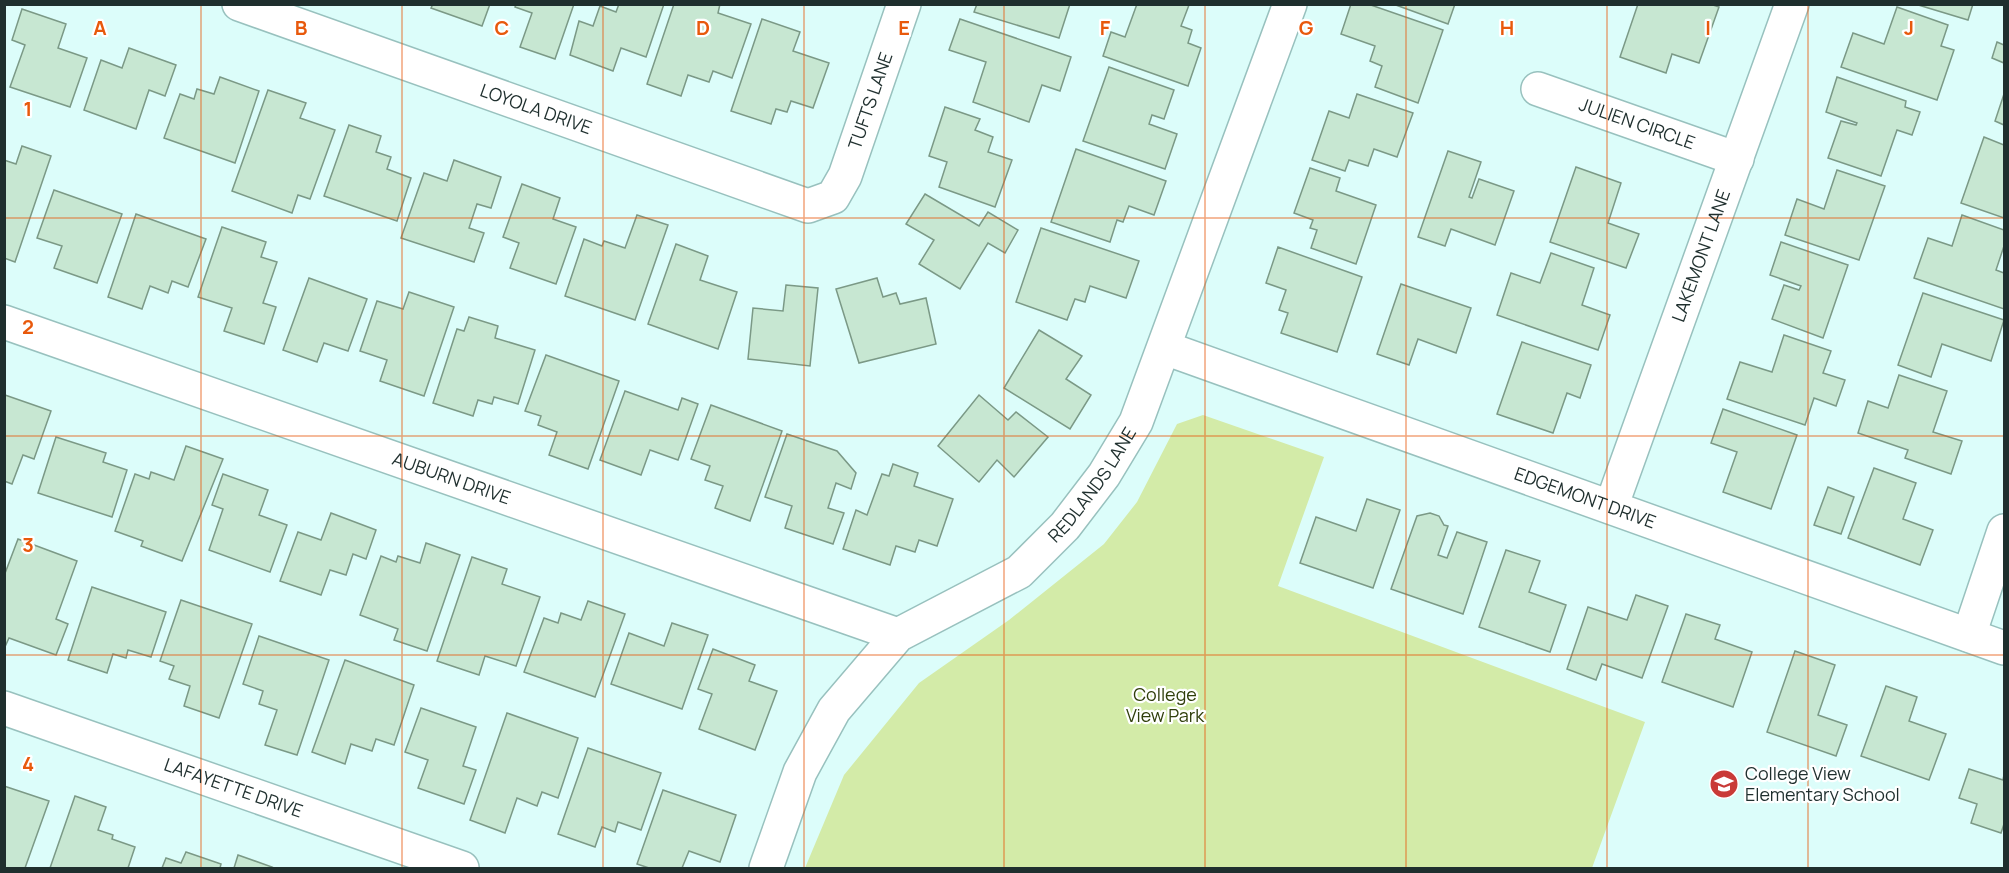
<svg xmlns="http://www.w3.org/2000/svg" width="2009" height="873" viewBox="0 0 2009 873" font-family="Manrope,sans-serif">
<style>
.green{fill:#d3eba8}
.building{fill:#c7e7d2;stroke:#7b9986;stroke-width:1.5}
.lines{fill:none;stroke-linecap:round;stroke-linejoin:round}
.street-casing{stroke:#98c1be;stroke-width:36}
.street{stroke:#fff;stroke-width:33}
.grid{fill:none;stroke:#e8590c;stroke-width:1.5;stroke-opacity:0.55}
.labels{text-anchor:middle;stroke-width:4.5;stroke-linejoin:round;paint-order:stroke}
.street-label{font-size:18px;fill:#1f2f2e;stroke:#fff}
.park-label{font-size:18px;fill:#303f0b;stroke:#fff}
.poi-label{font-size:18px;fill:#1f2f2e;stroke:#fff;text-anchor:start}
.grid-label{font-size:20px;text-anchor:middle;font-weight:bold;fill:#e8590c;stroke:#fff;stroke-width:4.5;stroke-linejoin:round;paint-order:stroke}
</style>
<rect width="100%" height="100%" fill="#dcfdfa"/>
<polygon class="green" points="1203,415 1324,457 1278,586 1645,722 1592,868 805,868 844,775 919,683 1009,620 1104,544 1137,502 1177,424"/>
<g class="building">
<polygon points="433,4 490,4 482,26 431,8"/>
<polygon points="516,4 574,4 555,59 520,47 532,13 515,7"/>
<polygon points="619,4 664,4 646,57 621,48 613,71 570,55 579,21 593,26 600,6 616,12"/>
<polygon points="674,4 720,4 718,13 751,24 732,78 713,71 709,82 688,75 681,96 647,84"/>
<polygon points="977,4 1070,4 1059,38 974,12"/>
<polygon points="1137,4 1189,5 1181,26 1192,30 1188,43 1201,48 1188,86 1103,56 1111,32 1125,37"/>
<polygon points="1351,4 1368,4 1443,30 1418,103 1375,87 1382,66 1370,61 1375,46 1341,34"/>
<polygon points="1393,4 1455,4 1448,24"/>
<polygon points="1638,4 1710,4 1719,7 1699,63 1672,54 1666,73 1620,57"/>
<polygon points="1915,4 1973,4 1968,20"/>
<polygon points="1897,7 1948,25 1941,46 1954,50 1937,100 1841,67 1853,33 1884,44"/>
<polygon points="22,9 66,24 58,48 87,58 70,107 10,87 25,45 12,40"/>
<polygon points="762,19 800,32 793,51 829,63 813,108 791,101 787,112 776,109 771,124 731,111"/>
<polygon points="960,19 1071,57 1060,91 1042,85 1029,122 973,102 986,62 949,50"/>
<polygon points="1997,42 2004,45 2004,63 1992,58"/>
<polygon points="129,48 176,65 165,96 149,90 136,129 84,110 101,60 122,68"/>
<polygon points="1109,67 1174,90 1164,119 1152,115 1149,124 1177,134 1165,169 1083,141"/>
<polygon points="220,77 259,91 235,163 164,138 180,94 194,99 197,89 214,94"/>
<polygon points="1837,77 1906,101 1905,107 1920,112 1912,135 1897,130 1881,176 1828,158 1841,121 1856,125 1857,123 1826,112"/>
<polygon points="268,90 306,103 300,118 335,130 310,199 298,195 292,213 232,191"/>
<polygon points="1357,94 1413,113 1397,157 1374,149 1368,166 1349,160 1345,171 1312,160 1329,111 1349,118"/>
<polygon points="2004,94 2004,125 1995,121"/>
<polygon points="945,107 980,119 975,130 993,137 988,152 1012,160 995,207 939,187 947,162 929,156"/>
<polygon points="349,125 381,136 376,152 391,157 387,169 411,178 397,221 324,196"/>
<polygon points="1984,137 2004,145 2004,218 1961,203"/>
<polygon points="22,146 51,156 15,262 4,258 4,160 16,164"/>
<polygon points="1076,149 1166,181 1154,215 1129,206 1123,222 1117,220 1110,242 1051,222"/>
<polygon points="1448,151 1481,162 1469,197 1472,198 1479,179 1514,191 1495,245 1451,229 1445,246 1418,237"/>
<polygon points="454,160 501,177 491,208 477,204 469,228 484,233 474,262 401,238 424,173 447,181"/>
<polygon points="1576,167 1621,183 1608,223 1639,234 1626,268 1550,242"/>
<polygon points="1310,168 1340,178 1336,191 1376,205 1356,264 1311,248 1317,230 1310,228 1313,220 1294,213"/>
<polygon points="1837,170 1885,186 1859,260 1785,235 1797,199 1824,209"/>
<polygon points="522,184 560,198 553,219 576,227 556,284 510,268 519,243 503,237"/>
<polygon points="54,190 122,214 97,283 54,268 62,246 37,238"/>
<polygon points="925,194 979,226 988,212 1018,230 1005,253 988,243 960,289 919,264 934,240 906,224"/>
<polygon points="136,214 206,239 188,287 172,281 168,293 150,286 142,309 108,297"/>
<polygon points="637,215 668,225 635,320 565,296 584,239 602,246 604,241 625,248"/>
<polygon points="1962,215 2004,230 2004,246 1996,270 2004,273 2004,309 1914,278 1928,238 1952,246"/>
<polygon points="222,227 266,242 261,257 277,262 263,303 276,307 264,344 224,331 232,308 198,297"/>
<polygon points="1041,228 1139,261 1126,298 1090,286 1085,302 1075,299 1067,320 1016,302"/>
<polygon points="1781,242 1848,265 1823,338 1772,319 1784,285 1799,290 1801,286 1770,275"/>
<polygon points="676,244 708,256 700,280 737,292 718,349 648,324"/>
<polygon points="1278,247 1362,277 1337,352 1281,333 1288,313 1279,310 1286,290 1266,283"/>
<polygon points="1551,253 1594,268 1582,305 1610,315 1598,350 1497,315 1511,273 1540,283"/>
<polygon points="309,278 367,299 348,351 324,343 317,362 283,350"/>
<polygon points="877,278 883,297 896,293 900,304 926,298 936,344 859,363 836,289"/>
<polygon points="1401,284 1471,308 1456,353 1418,339 1409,365 1377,354"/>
<polygon points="786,285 818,288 810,366 748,359 753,308 783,311"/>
<polygon points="409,292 454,307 424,396 380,381 387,360 360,351 377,301 403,309"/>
<polygon points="1923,293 2004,320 1991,361 1942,344 1931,377 1898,365"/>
<polygon points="469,317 498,326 495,338 535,350 518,404 494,397 492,404 478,400 473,416 433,403 457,329 464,331"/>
<polygon points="1039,330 1082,356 1066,379 1091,395 1070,429 1004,388"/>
<polygon points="1784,335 1831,351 1823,373 1845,380 1836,406 1814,398 1805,425 1727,399 1740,362 1772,372"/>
<polygon points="1522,342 1591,365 1580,398 1567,393 1553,433 1497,414"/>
<polygon points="546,355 619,381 588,469 549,455 557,432 538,425 541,416 525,411"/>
<polygon points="1899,375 1947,391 1933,432 1962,441 1951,474 1905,458 1908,450 1858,433 1868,401 1888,408"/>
<polygon points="625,391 678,410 682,398 698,404 678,460 650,450 641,475 600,460"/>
<polygon points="5,395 51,411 34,459 23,455 12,484 4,481"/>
<polygon points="979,395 1008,420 1016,412 1048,437 1014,477 997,460 979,482 938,446"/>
<polygon points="711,405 782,431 750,521 715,508 723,486 705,480 710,466 691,459"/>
<polygon points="1723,409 1797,435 1771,509 1723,492 1737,452 1711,443"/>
<polygon points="787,434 837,451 856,473 851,489 836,483 828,508 844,513 833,544 785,528 792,506 765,497"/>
<polygon points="56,437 106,453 103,462 127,470 112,517 38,493"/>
<polygon points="186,446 223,459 182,561 141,546 143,541 115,531 135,474 149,479 151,472 174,480"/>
<polygon points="893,464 918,473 914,486 953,499 937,546 919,540 915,552 896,546 890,565 843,549 856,510 867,515 882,474 889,476"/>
<polygon points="1874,468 1916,483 1903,519 1933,530 1920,565 1848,538"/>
<polygon points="223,474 268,490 259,515 287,525 270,572 209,550 223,509 212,505"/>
<polygon points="1828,487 1854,497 1841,534 1814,525"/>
<polygon points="1367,499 1400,510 1373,588 1300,563 1316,517 1356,531"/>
<polygon points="331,513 376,530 366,559 353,554 346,575 330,570 321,595 280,581 298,532 321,540"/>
<polygon points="1430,513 1439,516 1444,525 1448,526 1438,555 1447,558 1457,532 1487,542 1463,614 1391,589 1417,516"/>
<polygon points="18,539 77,561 56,619 68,624 56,655 9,638 4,649 4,576"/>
<polygon points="426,543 460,555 427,651 394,640 398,629 360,615 381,556 396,562 398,556 420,563"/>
<polygon points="1506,550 1540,561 1529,592 1566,605 1550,652 1479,627"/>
<polygon points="472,557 507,569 502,584 540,597 516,666 485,656 479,675 437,661"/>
<polygon points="92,587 166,612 151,657 128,650 126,658 113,654 107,673 68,660"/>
<polygon points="1636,595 1668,606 1642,678 1602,664 1596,680 1567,669 1588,607 1627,620"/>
<polygon points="181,600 252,624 219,718 184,706 190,686 169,679 174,666 160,661"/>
<polygon points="588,601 625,614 595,697 524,672 544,618 558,623 561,613 581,620"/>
<polygon points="1686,614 1720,625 1715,639 1752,652 1733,707 1662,682"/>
<polygon points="672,623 708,635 682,709 611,684 629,633 664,646"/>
<polygon points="259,636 329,660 297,755 265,745 277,710 259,704 263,691 243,684"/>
<polygon points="713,649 755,665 749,681 777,691 755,750 699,729 712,694 698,689"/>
<polygon points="1795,651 1835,665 1818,715 1847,725 1836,756 1767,732"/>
<polygon points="345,660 414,685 394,745 376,739 372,751 351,744 345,764 312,752"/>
<polygon points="1886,686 1917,697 1909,721 1946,734 1929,780 1861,756"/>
<polygon points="421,708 476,727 463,766 476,770 464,804 418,788 428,760 405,752"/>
<polygon points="507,713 578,738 558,798 542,792 537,806 517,798 505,833 470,820"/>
<polygon points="588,748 661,773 641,830 618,822 615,832 602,827 595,847 558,834"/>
<polygon points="1969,769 2003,780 2004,775 2004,824 2001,833 1971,823 1977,804 1959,798"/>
<polygon points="4,786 49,801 25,868 4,868"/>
<polygon points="663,790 736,815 720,862 689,851 682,868 649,868 637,864"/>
<polygon points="75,796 106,807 98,830 113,835 112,839 135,847 128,868 50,868"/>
<polygon points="186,852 221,864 220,868 162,868 166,858 181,863"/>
<polygon points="238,855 272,867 271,868 234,868"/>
</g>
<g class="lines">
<g class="street-casing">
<g id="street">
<path id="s1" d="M239,4L808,206L833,197L845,176L904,4"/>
<path id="s2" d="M1538,89L1737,159"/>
<path id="s3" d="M4,322L898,635"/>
<path id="s4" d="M1165,348L2004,648"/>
<path id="s5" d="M1611,507L1792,4"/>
<polyline points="1969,635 2004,531"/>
<path id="s6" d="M4,708L462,868"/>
<path id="s7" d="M766,868L800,772L834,710L898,635L1019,572L1065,526L1104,475L1136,422L1290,4"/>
</g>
</g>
<use href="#street" class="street"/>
</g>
<path class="grid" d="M201,4V868M402,4V868M603,4V868M804,4V868M1004,4V868M1205,4V868M1406,4V868M1607,4V868M1808,4V868M4,218H2004M4,436H2004M4,655H2004"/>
<defs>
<g id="school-disc" transform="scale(1.5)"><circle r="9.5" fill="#c93a37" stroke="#fff"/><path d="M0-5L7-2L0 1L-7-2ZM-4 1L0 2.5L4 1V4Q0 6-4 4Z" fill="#fff"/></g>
</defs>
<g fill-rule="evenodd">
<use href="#school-disc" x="1724" y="784"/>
</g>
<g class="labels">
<g class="street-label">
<text dy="6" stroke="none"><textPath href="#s1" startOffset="734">TUFTS LANE</textPath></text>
<text dy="6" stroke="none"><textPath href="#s1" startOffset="315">LOYOLA DRIVE</textPath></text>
<text dy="6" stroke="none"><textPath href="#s2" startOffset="105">JULIEN CIRCLE</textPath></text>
<text dy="6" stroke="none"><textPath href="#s5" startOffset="267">LAKEMONT LANE</textPath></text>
<text dy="6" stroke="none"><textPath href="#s3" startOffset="474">AUBURN DRIVE</textPath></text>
<text dy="6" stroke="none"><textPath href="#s7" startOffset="522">REDLANDS LANE</textPath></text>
<text dy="6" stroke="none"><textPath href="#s4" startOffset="446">EDGEMONT DRIVE</textPath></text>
<text dy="6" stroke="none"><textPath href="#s6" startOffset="243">LAFAYETTE DRIVE</textPath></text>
</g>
<g class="park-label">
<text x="1165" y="701">College<tspan x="1165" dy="21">View Park</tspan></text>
</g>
<g class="poi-label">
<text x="1745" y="780">College View<tspan x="1745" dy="21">Elementary School</tspan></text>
</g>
</g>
<g class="grid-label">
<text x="100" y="35">A</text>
<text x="301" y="35">B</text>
<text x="502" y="35">C</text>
<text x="703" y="35">D</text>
<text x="904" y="35">E</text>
<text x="1105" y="35">F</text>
<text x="1306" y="35">G</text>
<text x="1507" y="35">H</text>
<text x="1708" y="35">I</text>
<text x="1909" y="35">J</text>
<text x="28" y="116">1</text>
<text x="28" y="334">2</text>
<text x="28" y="552">3</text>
<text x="28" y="771">4</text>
</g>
<rect width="2009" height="873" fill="none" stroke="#1f2f2e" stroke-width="12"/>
</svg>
